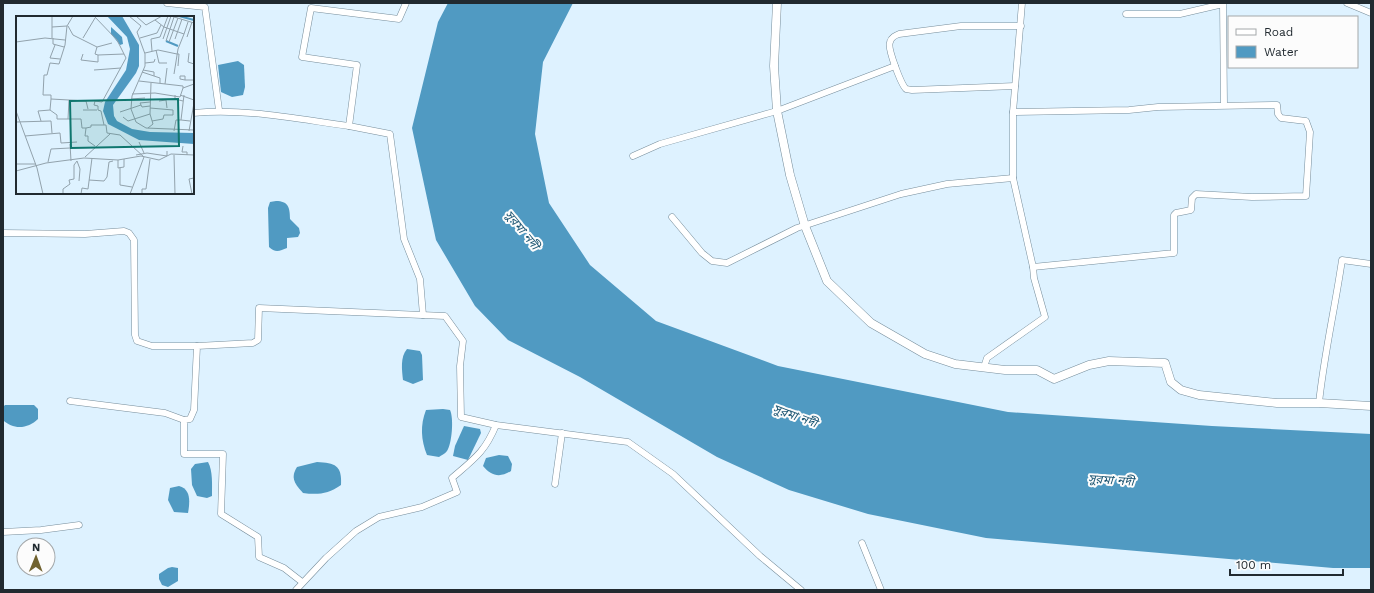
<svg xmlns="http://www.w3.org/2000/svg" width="1374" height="593" viewBox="0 0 1374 593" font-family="'Work Sans','Noto Sans Bengali',sans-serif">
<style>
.water{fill:#509ac2}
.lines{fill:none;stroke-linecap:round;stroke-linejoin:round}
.minor-casing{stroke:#768d9b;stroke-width:7}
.tertiary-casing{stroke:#768d9b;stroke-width:9}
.minor{stroke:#fff;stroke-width:6}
.tertiary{stroke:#fff;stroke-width:8}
.labels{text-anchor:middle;stroke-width:4;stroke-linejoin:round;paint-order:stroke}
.water-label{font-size:12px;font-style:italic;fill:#195370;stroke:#fcfcfc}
.inset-river{fill:none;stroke:#509ac2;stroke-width:2}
.inset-road{fill:none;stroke:#92a2ac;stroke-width:1}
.view{fill:#0f766e;fill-opacity:0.15;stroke:#0f766e;stroke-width:2}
.inset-edge{fill:none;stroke:#212a30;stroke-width:2}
</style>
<rect width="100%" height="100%" fill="#def2ff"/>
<g class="water">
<polygon points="448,3 573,3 543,62 535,134 549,203 590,265 656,321 778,366 1008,412 1212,426 1371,434 1371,568 1333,568 986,538 868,514 789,490 717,457 580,377 508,340 475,306 436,240 412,128 438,22"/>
<polygon points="238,61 244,65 245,87 243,95 232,97 221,92 218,65"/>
<path d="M276,201C288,201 290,207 290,219L299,228L300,233L298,237L287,238V248C280,251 275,253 269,247L268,208L270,202Z"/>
<path d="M407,349L420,351L422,355L423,380L413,384L403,380C402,370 400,357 407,349Z"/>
<path d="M5,405H34L38,409V419C28,429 13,430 3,420V407Z"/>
<path d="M443,409L450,410C454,418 452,444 447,451C445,454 441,455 439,457L427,455C421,440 420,425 426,410Z"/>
<polygon points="464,426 480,429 481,433 468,460 453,456 455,446"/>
<path d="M499,455L508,456L512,464L511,471C500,478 491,476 483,466L486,458Z"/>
<path d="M208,462C213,471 212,485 212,496L207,498L197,496L192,485L191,469L195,464Z"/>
<path d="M317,462C335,463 342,465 341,485C328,494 318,495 303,493C295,484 290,478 297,467Z"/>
<path d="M179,486C191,489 190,502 188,513L174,512L168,500L170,488Z"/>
<polygon points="172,567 178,568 178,581 168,587 162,585 159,579 159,574 168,568"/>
</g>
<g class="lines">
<g class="minor-casing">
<g id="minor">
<polyline points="167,3 205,7 219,110"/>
<polyline points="406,3 399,19 311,8 302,57 357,65 349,126 390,134 404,239 420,279 423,315"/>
<polyline points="1347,3 1371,13"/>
<polyline points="1126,14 1180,14 1223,4 1224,105"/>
<path d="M1015,86L912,90L906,89C901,84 887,48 890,42C891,38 896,35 899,34L961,26H1021"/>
<polyline points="1013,112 1129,110 1158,107 1277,105 1278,114 1281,118 1306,121 1310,132 1306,196 1252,197 1196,194 1192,198 1191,210 1176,213 1174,215 1174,253 1033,267"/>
<path d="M193,113C246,108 297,119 349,126"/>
<polyline points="633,156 660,144 777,111 895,66"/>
<polyline points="672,217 702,253 712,261 727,263 797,228 901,194 947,184 1013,178"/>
<polyline points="3,233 85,234 124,231 129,233 134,240 135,335 137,341 152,346 197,346"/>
<polyline points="984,367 987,358 1045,317 1034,278 1033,267 1013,178 1013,112 1022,3"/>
<polyline points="70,401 165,413 184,420"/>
<path d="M1319,403C1324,355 1335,308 1342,260L1371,264"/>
<polyline points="555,484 562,433"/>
<polyline points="3,532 41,530 79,525"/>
<polyline points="862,543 881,590"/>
<polyline points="302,582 284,568 259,557 258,537 221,514 223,454 184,454 184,420 190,419 194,410 197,346 253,343 258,340 259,308 445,316 463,341 460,366 461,417 496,425 628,442 673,474 760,556 801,590"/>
<path d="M296,590L326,558L356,531L379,517L422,507L457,492L452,478C474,459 485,452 496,425"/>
</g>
</g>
<g class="tertiary-casing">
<polyline id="tertiary" points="777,3 774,66 777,111 790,175 805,226 827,281 871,323 925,354 955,364 1005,370 1037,370 1054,379 1089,365 1109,361 1165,363 1171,382 1181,390 1199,395 1277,403 1319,403 1371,406"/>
</g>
<use href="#minor" class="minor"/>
<use href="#tertiary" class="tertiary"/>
</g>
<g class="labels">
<g class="water-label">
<text transform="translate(522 230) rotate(51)" y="4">সুরমা নদী</text>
<text transform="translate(795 416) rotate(20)" y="4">সুরমা নদী</text>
<text transform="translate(1111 480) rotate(4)" y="4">সুরমা নদী</text>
</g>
</g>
<g transform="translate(16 16)">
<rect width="178" height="178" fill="#def2ff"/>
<path d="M91,0H106L123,29V50L120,57L97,89L98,100L101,105L116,113L134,116L178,117V128L123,124L92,108L87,95L89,86L110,54L114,33L111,21ZM95,11L106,21L107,28L104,29L95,18Z" fill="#509ac2"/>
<path class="inset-river" d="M163,0L178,4M150,25L162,30"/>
<path class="inset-road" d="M78,0L101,24L110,42L86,86L79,85L78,89L82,90V94L85,95L88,109M113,0L125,10L121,16L129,38V50L116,80L115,93L120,106L130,112L178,114M120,0L130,9L146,0M155,0L178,7M139,4L148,11L168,18L162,33L158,58M52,10L57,19L81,31M36,11L51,10M168,18L172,6M171,21L176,6M36,22V0M37,22V28L48,31M67,22L79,2M124,22L141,17L145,9M147,23L155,0M159,23L166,3M150,25L158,1M0,26L29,22L49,24M153,26L162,2M39,29L34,42L44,43M81,31L96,27M140,34L143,47H151M136,35L135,23L144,21L152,0M129,37L142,34L161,38M173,37L172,46L178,48M67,38L65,44L82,46V39L79,38L81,31M161,38H163L162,50M82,39L108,38M129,47L138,46L139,43M78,54L105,52M127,54L138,56V60M126,56L144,62V67M169,64V60H164V63L169,64H178M123,65L167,70V72M149,68L151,52M116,78L139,77L164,81L167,72L178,68M159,79V83L167,85M164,79L178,84M168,79L165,104L174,105M115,83L129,82M53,84L70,85L72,93M143,85L150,84L151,92M134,90L126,91L124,87L134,86M134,92L157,94V99H148L147,103L136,105M34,94L41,99V103H65L66,112H70M67,94H81M0,95L21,152L27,178M104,96L125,89M107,101L112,105L134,98M52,103L53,84L35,83V79H27L28,59H31L34,47L43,48L49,29L51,10L57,0M25,105L22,95L34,94L35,83M0,106L35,105L36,117M132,112L137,108L134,98L135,67M158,115L160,104H165M173,115L178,87M9,120L44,117L45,127L61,126M123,126L128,137M54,128L55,145M79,130L72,125V120H69L70,112L75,111V109H90L91,117L104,119L128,141L114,178M167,130L166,136H171V139M120,139L131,137L151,140V135M158,139L159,178M69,141L94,118M102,144V152L108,151V143M32,146L35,133L54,132M0,148H20M104,151V169L116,171M0,155L30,147L68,142L102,144L125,140L143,144L155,138L178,139M73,164L88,165L91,161L93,146L97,145M47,178V173L54,168L53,164L58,163V149L61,145L64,153L63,165M65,178L66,172L72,173L76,142M126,178V173H130L134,143M176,178L173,163L178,162"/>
<path class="view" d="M162,83L163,130L55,132L54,85Z"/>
<rect width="178" height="178" class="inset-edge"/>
</g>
<rect width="1374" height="593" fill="none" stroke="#212a30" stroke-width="8"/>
<rect x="1228" y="16" width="130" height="52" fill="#fcfcfc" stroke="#a4a8aa"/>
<rect x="1236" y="29" width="20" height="6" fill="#ffffff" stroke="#a4a8aa"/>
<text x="1264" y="36" font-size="12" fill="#212a30">Road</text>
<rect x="1236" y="46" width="20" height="12" fill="#509ac2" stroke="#a4a8aa"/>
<text x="1264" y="56" font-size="12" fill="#212a30">Water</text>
<g transform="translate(36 557) rotate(1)"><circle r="19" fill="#fcfcfc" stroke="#a4a8aa"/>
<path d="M0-3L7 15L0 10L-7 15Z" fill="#70622f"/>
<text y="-6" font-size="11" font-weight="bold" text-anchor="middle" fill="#212a30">N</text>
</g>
<path d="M1230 569v6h113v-6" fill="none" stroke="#212a30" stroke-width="2"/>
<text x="1236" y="569" font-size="12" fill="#212a30" stroke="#fcfcfc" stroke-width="3" paint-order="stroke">100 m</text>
</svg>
